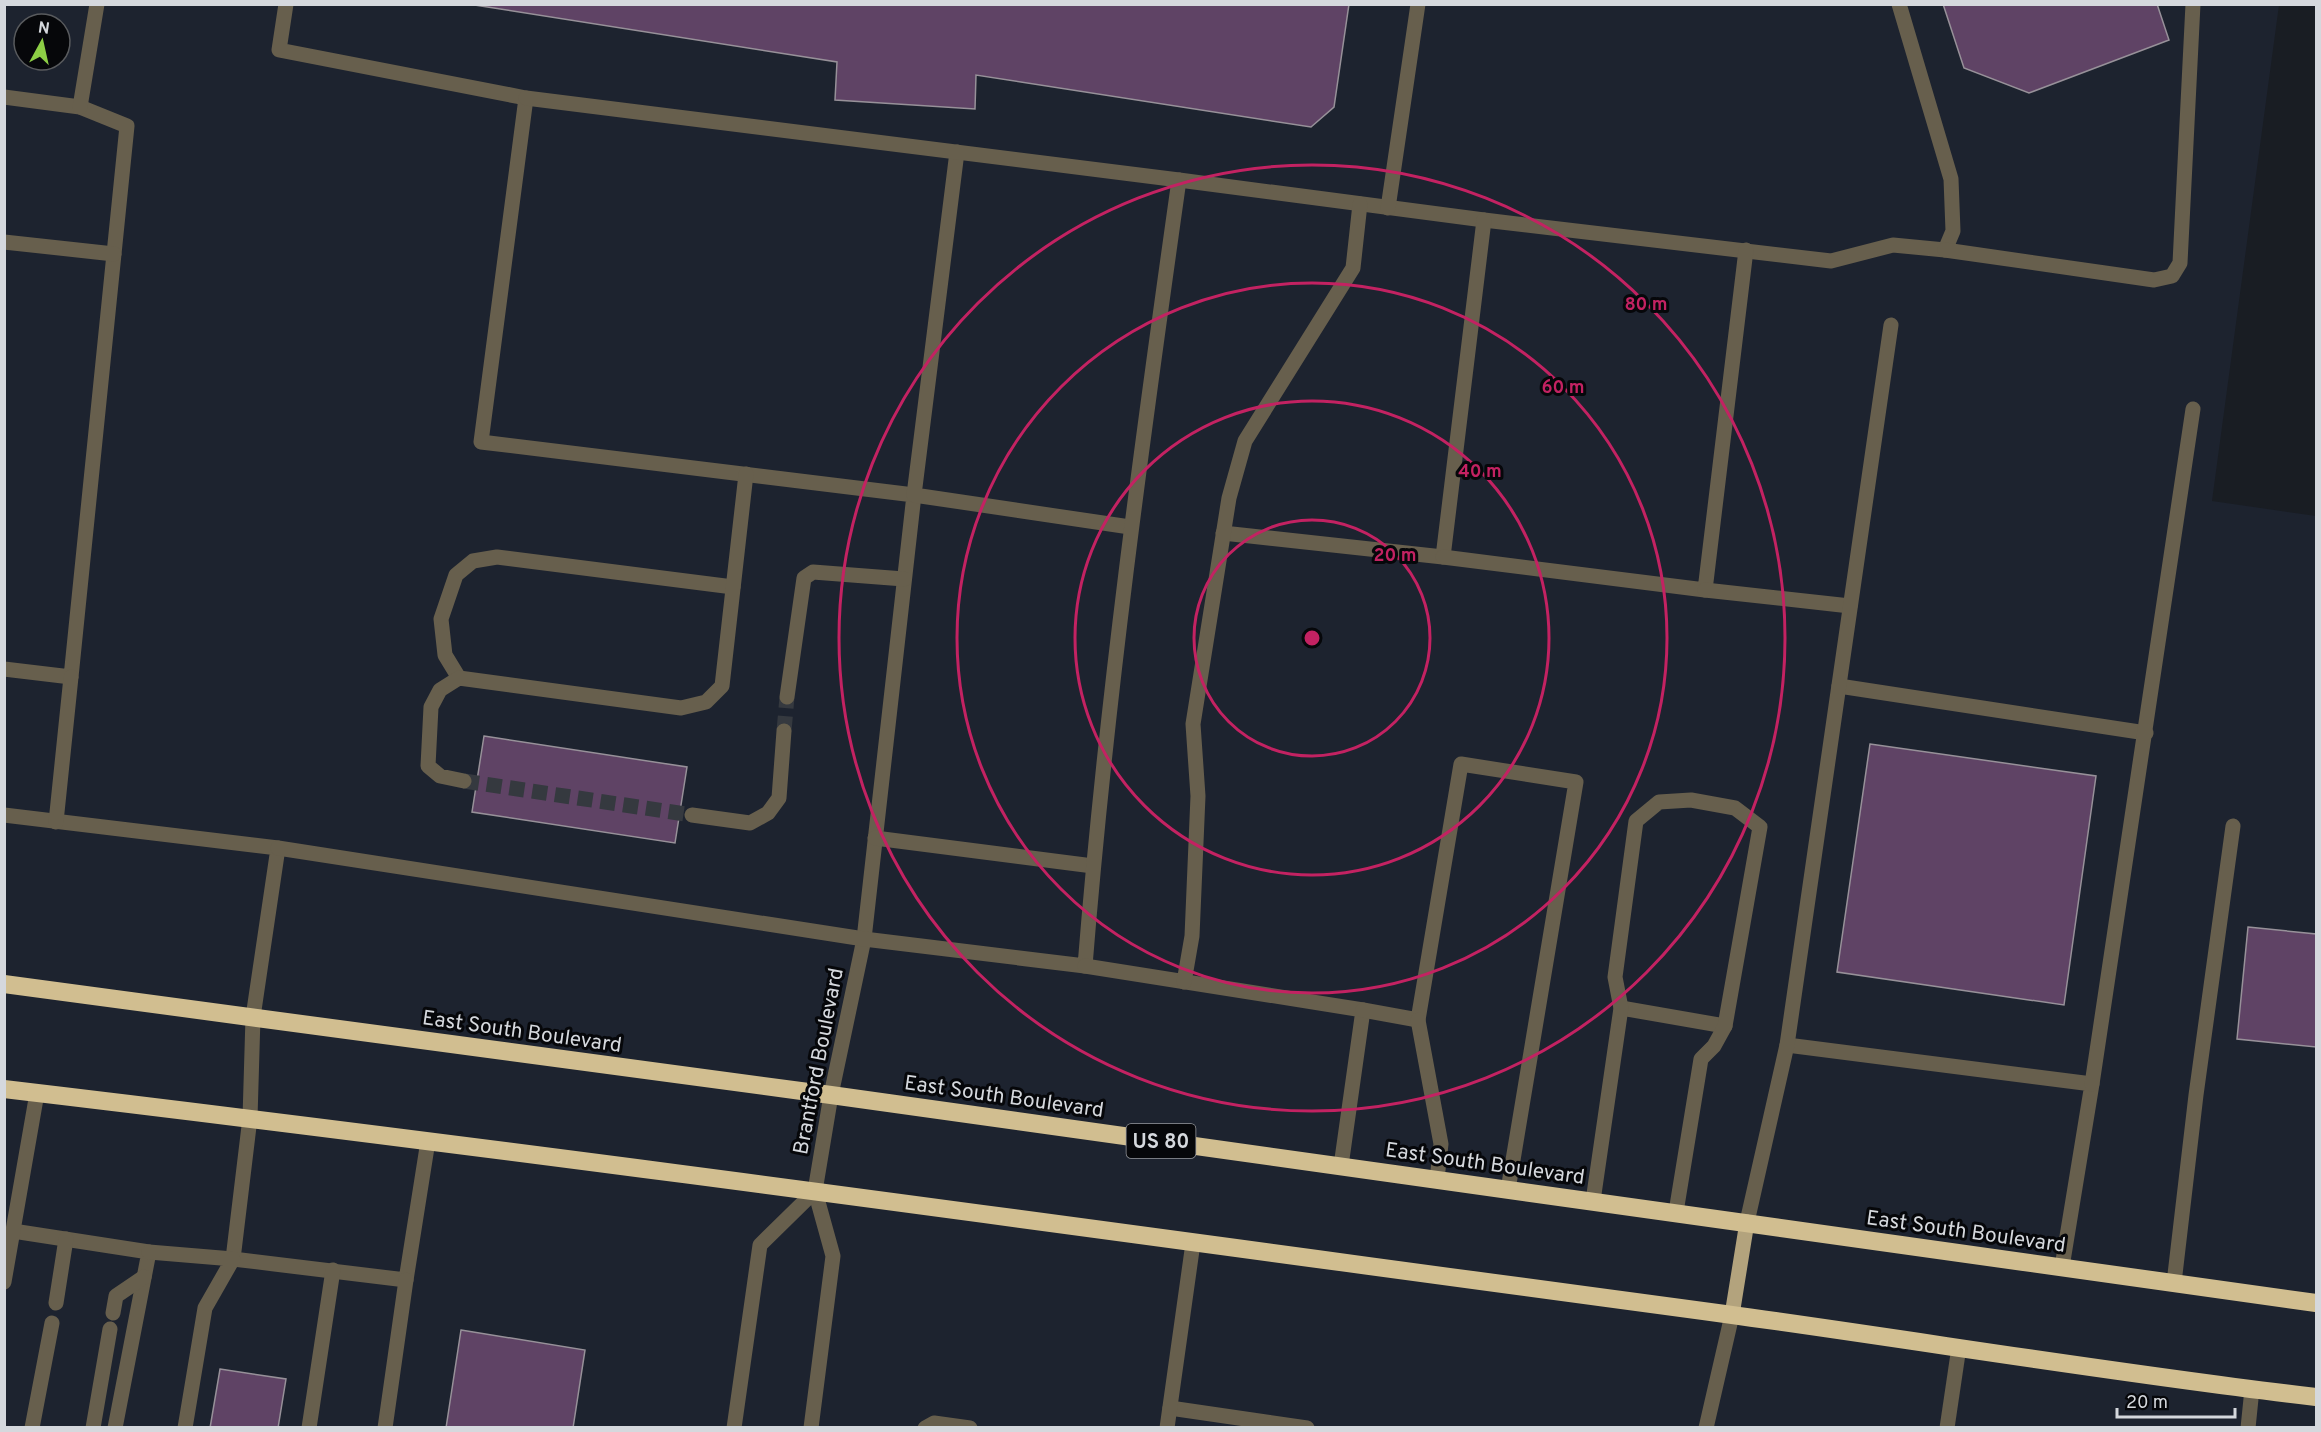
<svg xmlns="http://www.w3.org/2000/svg" width="2321" height="1432" viewBox="0 0 2321 1432" font-family="Overpass,sans-serif">
<style>
.built{fill:#1d232f;fill-rule:evenodd}
.building{fill:#5f4365;stroke:#979199;stroke-width:1.5}
.lines{fill:none;stroke-linecap:round;stroke-linejoin:round}
.minor-tunnel{stroke:#35393f;stroke-width:15;stroke-dasharray:15 8;stroke-linecap:butt}
.minor{stroke:#675f4d;stroke-width:15}
.major{stroke:#b3a37d;stroke-width:15}
.highway{stroke:#d1be90;stroke-width:18}
.ring{fill:none;stroke:#c32262;stroke-width:3}
.labels{text-anchor:middle;stroke-width:6;stroke-linejoin:round;paint-order:stroke}
.shield{fill:#06070a;stroke:#97999e;stroke-width:1.5}
.shield-label{font-size:20px;font-weight:bold;fill:#d5d8dd}
.street-label{font-size:21px;fill:#d5d8dd;stroke:#06070a}
.centre{fill:#c32262;stroke:#06070a;stroke-width:3}
.ring-label{font-size:18px;text-anchor:middle;font-weight:bold;fill:#c32262;stroke:#06070a;stroke-width:6;stroke-linejoin:round;paint-order:stroke}
</style>
<rect width="100%" height="100%" fill="#191d23"/>
<path class="built" d="M5,5H2279L2212,501L2316,516V1427L5,1428ZM24,24H60V60H24Z"/>
<g class="building">
<polygon points="468,4 1349,4 1334,107 1311,127 976,75 975,109 835,100 837,62"/>
<polygon points="1943,4 2157,4 2169,40 2029,93 1964,68"/>
<polygon points="484,736 687,767 675,843 472,812"/>
<polygon points="1870,744 2096,776 2064,1005 1837,972"/>
<polygon points="2248,927 2316,934 2316,1047 2237,1039"/>
<polygon points="461,1330 585,1350 573,1428 446,1428"/>
<polygon points="220,1369 286,1379 278,1428 210,1428"/>
</g>
<g class="lines">
<g class="minor-tunnel">
<polyline points="784,731 787,697"/>
<polyline points="464,781 692,815"/>
</g>
<g class="minor">
<polyline points="286,4 279,50 526,98 481,442 914,495 864,939 831,1095 815,1191 833,1256 811,1428"/>
<polyline points="4,97 80,107 127,126 71,677 4,669"/>
<polyline points="80,107 97,4"/>
<polyline points="957,152 914,495 1130,527"/>
<polyline points="1179,180 1484,220 1831,261 1893,245 1945,250 1953,231 1951,179 1899,4"/>
<polyline points="1388,208 1418,4"/>
<polyline points="4,242 114,254"/>
<polyline points="1945,250 2154,280 2172,276 2180,263 2193,4"/>
<polyline points="1223,533 1443,557 1484,220"/>
<polyline points="1443,557 1705,590 1746,250"/>
<polyline points="1705,590 1850,606"/>
<polyline points="459,678 445,655 441,619 456,575 473,561 497,557 733,587"/>
<polyline points="1839,686 2146,733"/>
<polyline points="787,697 804,578 813,572 904,579"/>
<polyline points="464,781 440,776 428,766 431,707 440,690 459,678 681,708 706,702 722,686 746,474"/>
<polyline points="4,815 278,848 253,1017 250,1118 233,1259 406,1280 428,1141"/>
<polyline points="692,815 750,823 768,813 779,798 784,731"/>
<polyline points="56,822 71,677"/>
<polyline points="875,838 1093,866"/>
<path d="M278,848L864,939L1085,966C1106,703 1142,442 1179,180L526,98"/>
<polyline points="1085,966 1363,1010 1341,1166"/>
<polyline points="1184,982 1192,936 1198,796 1193,724 1229,498 1245,441 1353,268 1360,204"/>
<polyline points="1621,1008 1725,1026"/>
<polyline points="1363,1010 1418,1020 1461,764 1576,782 1508,1190"/>
<polyline points="1418,1020 1441,1144 1437,1179"/>
<polyline points="1787,1045 2092,1084 2062,1267"/>
<polyline points="2092,1084 2193,409"/>
<polyline points="1593,1201 1621,1008 1615,977 1636,821 1659,802 1691,800 1735,808 1760,827 1725,1026 1714,1046 1701,1059 1676,1212"/>
<polyline points="1747,1222 1787,1045 1891,325"/>
<polyline points="13,1231 149,1252 115,1428"/>
<polyline points="149,1252 233,1259 205,1308 185,1428"/>
<polyline points="4,1282 37,1093"/>
<polyline points="2174,1283 2196,1095 2233,826"/>
<polyline points="56,1303 66,1239"/>
<polyline points="113,1313 116,1296 144,1277"/>
<polyline points="1170,1408 1307,1428"/>
<polyline points="32,1428 52,1323"/>
<polyline points="93,1428 110,1329"/>
<polyline points="309,1428 333,1270"/>
<polyline points="385,1428 406,1280"/>
<polyline points="734,1428 760,1245 815,1191"/>
<polyline points="925,1428 934,1423 970,1428"/>
<polyline points="1167,1428 1193,1243"/>
<polyline points="1706,1428 1732,1315"/>
<polyline points="1947,1428 1959,1347"/>
<polyline points="2248,1428 2252,1389"/>
</g>
<polyline class="major" points="1732,1315 1747,1222"/>
<g class="highway">
<polyline points="4,984 831,1095 2316,1303"/>
<path d="M4,1089C579,1157 1151,1237 1725,1314C1922,1341 2119,1374 2316,1397"/>
</g>
</g>
<g class="ring">
<circle cx="1312" cy="638" r="118"/>
<circle cx="1312" cy="638" r="237"/>
<circle cx="1312" cy="638" r="355"/>
<circle cx="1312" cy="638" r="473"/>
</g>
<g class="labels">
<rect class="shield" x="1126.5" y="1124" width="69" height="34" rx="4.5"/>
<g class="shield-label">
<text x="1161" y="1148">US 80</text>
</g>
<g class="street-label">
<text transform="translate(522 1031) rotate(8)" y="7">East South Boulevard</text>
<text transform="translate(818 1061) rotate(-79)" y="7">Brantford Boulevard</text>
<text transform="translate(1004 1096) rotate(8)" y="7">East South Boulevard</text>
<text transform="translate(1485 1163) rotate(8)" y="7">East South Boulevard</text>
<text transform="translate(1966 1231) rotate(8)" y="7">East South Boulevard</text>
</g>
</g>
<circle cx="1312" cy="638" r="9" class="centre"/>
<g class="ring-label">
<text x="1646" y="310">80 m</text>
<text x="1563" y="393">60 m</text>
<text x="1480" y="477">40 m</text>
<text x="1395" y="561">20 m</text>
</g>
<rect width="2321" height="1432" fill="none" stroke="#d5d8dd" stroke-width="12"/>
<g transform="translate(42 42) rotate(8)"><circle r="28" fill="#06070a" stroke="#595b5e" stroke-width="1.5"/>
<path d="M0-4.5L10 22L0 15L-10 22Z" fill="#8cce45"/>
<text y="-9" font-size="16" font-weight="bold" text-anchor="middle" fill="#d5d8dd">N</text>
</g>
<path d="M2117 1408v9h118v-9" fill="none" stroke="#d5d8dd" stroke-width="3"/>
<text x="2126" y="1408" font-size="18" fill="#d5d8dd" stroke="#06070a" stroke-width="4.5" paint-order="stroke">20 m</text>
</svg>
